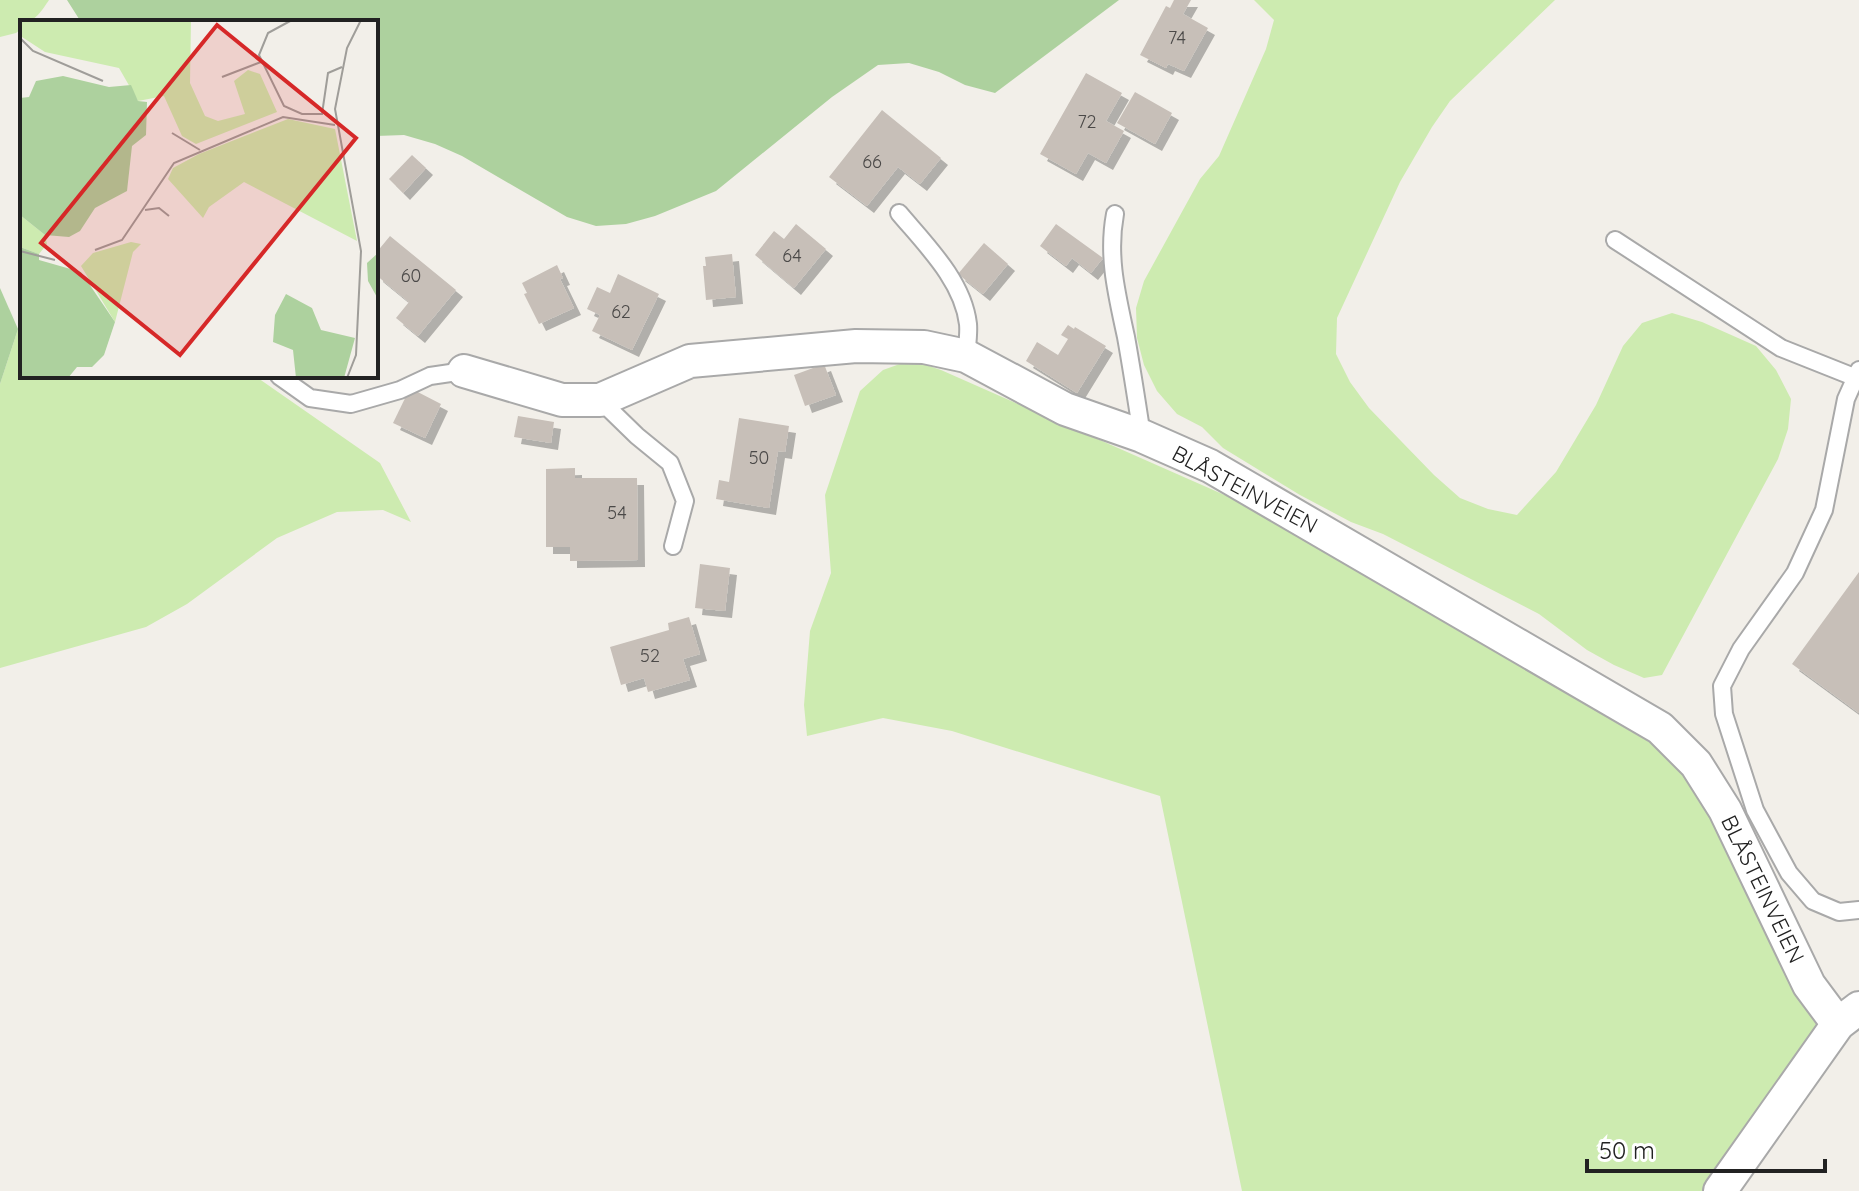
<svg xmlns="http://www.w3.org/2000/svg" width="1859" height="1191" viewBox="0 0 1859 1191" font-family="Quicksand,sans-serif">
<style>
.grass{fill:#cdebb0}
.forest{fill:#add19e}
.building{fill:#c7bfb8;filter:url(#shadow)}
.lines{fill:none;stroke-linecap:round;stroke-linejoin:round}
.service-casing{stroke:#a9a9a9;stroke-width:20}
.minor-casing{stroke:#a9a9a9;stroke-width:36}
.service{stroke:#fff;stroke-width:16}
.minor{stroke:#fff;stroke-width:32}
.labels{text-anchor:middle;stroke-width:6;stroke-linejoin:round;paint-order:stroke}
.number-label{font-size:18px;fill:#4b4948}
.street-label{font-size:22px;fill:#222;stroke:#fff}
.inset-road{fill:none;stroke:#9f9d99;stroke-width:2}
.view{fill:#d62828;fill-opacity:0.15;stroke:#d62828;stroke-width:4}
.inset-edge{fill:none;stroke:#222;stroke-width:4}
</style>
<defs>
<filter id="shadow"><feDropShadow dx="7" dy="7" stdDeviation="0" flood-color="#0004"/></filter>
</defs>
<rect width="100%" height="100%" fill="#f2efe9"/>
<g class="grass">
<path d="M0,0H49C42,10 36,22 22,22V28L16,33L0,37Z"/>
<polygon points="1254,0 1555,0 1450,101 1432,127 1400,182 1337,318 1336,354 1350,382 1369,408 1434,475 1460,498 1488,509 1517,515 1556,472 1596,405 1623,346 1642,323 1672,313 1702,322 1756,346 1776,370 1791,399 1788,429 1778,459 1662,675 1644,678 1614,665 1587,650 1539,614 1383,534 1351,522 1300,495 1223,448 1202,427 1177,414 1157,391 1144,365 1137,338 1136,308 1144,281 1200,179 1219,156 1266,49 1274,20"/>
<polygon points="22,325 22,376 255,376 380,463 411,522 383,510 337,512 277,538 187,604 146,627 0,668 0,384 18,329"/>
<polygon points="911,360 941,370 1279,519 1541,667 1605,716 1673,756 1701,793 1802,967 1819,1025 1707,1191 1242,1191 1160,796 952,731 883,718 807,736 804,705 810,631 831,573 825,495 860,391 883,370"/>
</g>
<g class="forest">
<polygon points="67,0 1119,0 995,93 965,85 939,72 909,63 878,65 832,97 716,191 655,216 626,224 596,226 567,217 462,156 435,144 404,135 376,136 376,22 81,22"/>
<polygon points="0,288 18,329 0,384"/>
</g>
<g class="building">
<polygon points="1174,0 1191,0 1183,14 1208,28 1184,71 1168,64 1166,68 1140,55 1166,6 1170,8"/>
<polygon points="1086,73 1122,93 1106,121 1124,131 1106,163 1088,153 1076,174 1040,154"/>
<polygon points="1135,92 1172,113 1155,144 1117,123"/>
<polygon points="882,110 941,158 920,184 898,167 867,206 829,177"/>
<polygon points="412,155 426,168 403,193 389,179"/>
<polygon points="796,224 826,249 794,288 755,255 774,231 784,239"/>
<polygon points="1056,224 1103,258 1091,273 1072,258 1066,266 1040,246"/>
<polygon points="390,236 456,290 418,336 396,318 409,302 376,275 376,253"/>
<polygon points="984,243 1008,264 983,294 958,274"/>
<polygon points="732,254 736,297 706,300 703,266 706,266 705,257"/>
<polygon points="557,265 563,278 560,279 574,308 539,324 524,294 527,293 522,283"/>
<polygon points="618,274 659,294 632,350 592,331 600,315 587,309 597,287 610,293"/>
<polygon points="1068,325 1074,329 1075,327 1106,346 1077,393 1026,361 1037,342 1058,355 1068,339 1061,335"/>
<polygon points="824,364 836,395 805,406 794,375"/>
<polygon points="410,388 441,404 425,438 393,423"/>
<polygon points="518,416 554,422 551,443 514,437"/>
<polygon points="739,418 789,426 785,452 778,451 769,508 716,499 719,480 729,482"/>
<polygon points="575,468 575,478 637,478 638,560 570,561 570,547 546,547 546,469"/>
<polygon points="700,564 730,568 725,611 695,608"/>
<polygon points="1859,572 1859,713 1792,664"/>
<polygon points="689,617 700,654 683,659 690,680 648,692 644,678 621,685 610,647 669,630 668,623"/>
</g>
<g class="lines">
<g class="service-casing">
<g id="service">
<path d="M899,213C926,245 963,281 968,324C969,334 967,346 966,356"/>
<path d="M1115,214C1107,257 1117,295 1126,337C1132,370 1137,403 1142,436"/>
<polyline points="1615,240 1781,348 1854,377"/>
<polyline points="1859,370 1846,399 1824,510 1795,573 1741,649 1722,686 1724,714 1755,810 1789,873 1813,901 1839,912 1859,910"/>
<polyline points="279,376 310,398 351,404 400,390 430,376 464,371"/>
<polyline points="600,400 637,436 670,463 685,501 673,546"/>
</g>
</g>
<g class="minor-casing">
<g id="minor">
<polyline points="464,371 562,400 600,400 690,361 856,346 924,347 966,356 1065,409 1142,436 1210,466 1660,728 1696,764 1725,810 1809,985 1838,1024"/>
<polyline points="1720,1191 1838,1024 1859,1008"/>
</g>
</g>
<use href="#service" class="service"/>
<use href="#minor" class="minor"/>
</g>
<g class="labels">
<g class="number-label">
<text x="1177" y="44">74</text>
<text x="1087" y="128">72</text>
<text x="872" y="168">66</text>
<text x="792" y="262">64</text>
<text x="411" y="282">60</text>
<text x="621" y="318">62</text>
<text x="759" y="464">50</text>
<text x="617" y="519">54</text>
<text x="650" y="662">52</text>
</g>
<g class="street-label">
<text transform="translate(1245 489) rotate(28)" y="8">BLÅSTEINVEIEN</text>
<text transform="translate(1763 889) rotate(64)" y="8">BLÅSTEINVEIEN</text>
</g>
</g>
<g transform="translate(20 20)">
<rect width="358" height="358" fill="#f2efe9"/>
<path d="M0,0H171L170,63L185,96L198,101L225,94L214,61L228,50L240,54L257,92L176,124L162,116L144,76L118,81L99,48L25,32L2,17ZM268,99L315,109L337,221L224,162L189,187L183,198L148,159L153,148L179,134ZM0,195L25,215L27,224L19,234L0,227ZM111,222L121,224L113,232L95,302L61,246L73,233Z" fill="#cdebb0"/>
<path d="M43,56L89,67L111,65L118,81L127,82L126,115L112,126L107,171L75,188L60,211L49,217L25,215L0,195V78L9,77L16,61ZM0,227L19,234V240L61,252L95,302L84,335L72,347H57L48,358H0ZM358,233V279L348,261L347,243ZM266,274L292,288L301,310L335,318L324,358H276L273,330L253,322L255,295Z" fill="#add19e"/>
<path class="inset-road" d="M272,0L248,13L239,35L264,86L282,94H302L308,53L322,47M0,18L13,31L83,61M202,57L241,42M152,113L180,130M125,190L139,188L149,196M75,230L102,220L154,143L263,97L315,105M0,231L35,240M327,358L336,335L341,231L315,89L327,28L341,0"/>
<path class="view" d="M197,5L336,118L160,335L21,223Z"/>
<rect width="358" height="358" class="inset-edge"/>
</g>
<path d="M1587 1159v12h238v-12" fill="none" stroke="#222222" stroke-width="4"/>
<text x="1599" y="1159" font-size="24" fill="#222222" stroke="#ffffff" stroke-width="6" paint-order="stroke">50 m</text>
</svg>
